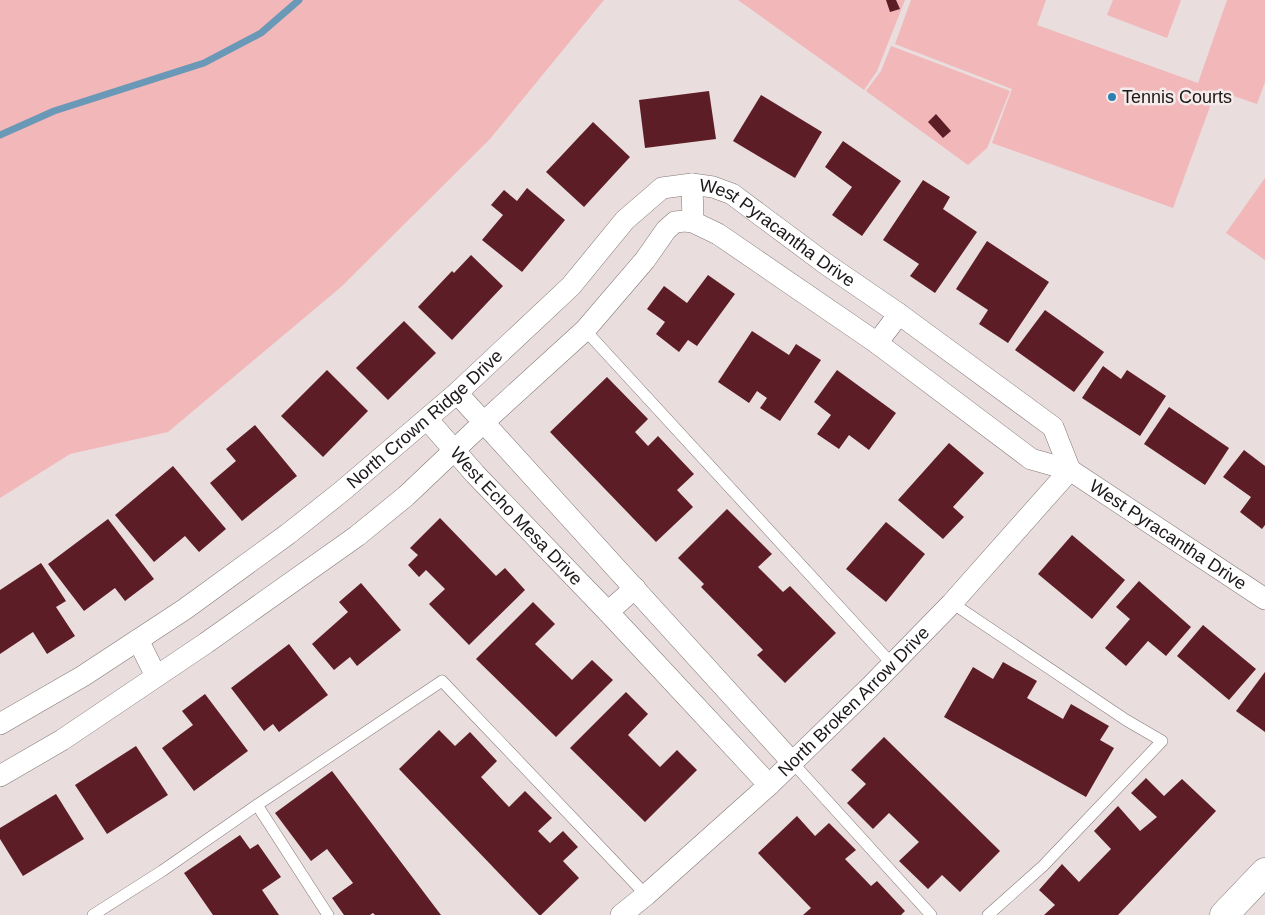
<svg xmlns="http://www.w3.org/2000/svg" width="1265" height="915" viewBox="0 0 1265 915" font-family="Helvetica,sans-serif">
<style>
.green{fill:#f2b7b9}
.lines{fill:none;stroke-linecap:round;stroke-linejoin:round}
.stream{stroke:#6a98b7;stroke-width:7}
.building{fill:#5d1d26}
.service-casing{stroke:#837878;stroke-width:12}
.minor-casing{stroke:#837878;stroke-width:22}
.tertiary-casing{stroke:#837878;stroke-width:29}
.service{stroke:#fff;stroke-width:11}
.minor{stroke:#fff;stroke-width:21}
.tertiary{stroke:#fff;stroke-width:28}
.poi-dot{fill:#2c81b1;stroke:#f6eaea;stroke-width:2}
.labels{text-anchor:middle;stroke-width:5;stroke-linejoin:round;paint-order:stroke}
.poi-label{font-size:18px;fill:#1c1818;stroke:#f6eaea;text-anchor:start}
.street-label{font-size:18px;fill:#1c1818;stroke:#f6eaea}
</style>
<rect width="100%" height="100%" fill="#e9dddd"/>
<g class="green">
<polygon points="0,0 604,0 490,139 341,287 168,432 70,454 0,498"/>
<polygon points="738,0 905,0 877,71 864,90"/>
<polygon points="911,0 1046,0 1037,25 1198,83 1227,0 1265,0 1265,82 1257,104 1216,90 1173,208 992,143 1012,89 895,44"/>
<polygon points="1113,0 1181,0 1167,38 1107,15"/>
<polygon points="891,46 1010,91 987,148 968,165 866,91 881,71"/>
<polygon points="1265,178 1265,260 1226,233"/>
</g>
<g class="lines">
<polyline class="stream" points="0,135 54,111 204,63 261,33 299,0"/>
</g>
<g class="building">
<polygon points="886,0 896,0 900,9 890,12"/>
<polygon points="709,91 716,139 645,148 639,100"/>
<polygon points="761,95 822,132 795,178 733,141"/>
<polygon points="936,114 951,131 943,138 928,122"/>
<polygon points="593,122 630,157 584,207 546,172"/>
<polygon points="843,141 901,181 862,236 832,215 852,187 825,167"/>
<polygon points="923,180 950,197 943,209 977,232 935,293 910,276 919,264 883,240"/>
<polygon points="527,188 565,220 522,272 482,240 503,215 491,205 504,190 517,201"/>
<polygon points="987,241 1049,282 1008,343 979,324 988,310 956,289"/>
<polygon points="471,255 503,286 452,340 418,307 452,271 454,273"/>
<polygon points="708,275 735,294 697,346 688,340 679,352 656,334 665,322 647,309 664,286 687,303"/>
<polygon points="1045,310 1104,352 1074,392 1015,350"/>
<polygon points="404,321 436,353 388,400 356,368"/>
<polygon points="752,331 789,355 796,344 821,360 780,421 760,408 767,398 757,391 749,403 718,382"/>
<polygon points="1103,366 1121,379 1127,370 1166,396 1140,436 1082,398"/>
<polygon points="327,370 368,411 323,457 281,416"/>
<polygon points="837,370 896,413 869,450 849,435 839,449 817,434 831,415 814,402"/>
<polygon points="607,377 648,419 635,432 648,446 658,436 694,474 677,490 693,507 656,542 550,432"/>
<polygon points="1169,407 1229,448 1205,485 1144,444"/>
<polygon points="255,425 297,476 242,521 210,483 236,461 226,449"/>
<polygon points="949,443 984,473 953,507 964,517 943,539 898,500"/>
<polygon points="1244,450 1265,466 1265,525 1262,529 1240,512 1251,497 1223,477"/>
<polygon points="173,466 226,529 199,552 185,536 154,562 115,515"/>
<polygon points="727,509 772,554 758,567 783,592 790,586 836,633 785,683 757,655 763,650 701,587 704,584 678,558"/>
<polygon points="440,518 496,576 505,568 525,590 469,645 429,604 445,589 426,570 419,577 408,565 418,555 410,548"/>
<polygon points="108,519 154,579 125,601 115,588 84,611 48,564"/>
<polygon points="886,522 925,554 886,602 846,569"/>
<polygon points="1072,535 1125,580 1092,619 1038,574"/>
<polygon points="41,563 66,601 56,607 75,636 47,654 33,632 0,654 0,590"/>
<polygon points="1139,581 1191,627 1166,656 1148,641 1126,666 1105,648 1130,619 1116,607"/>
<polygon points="361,583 401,630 357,666 350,657 334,670 312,644 348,612 339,602"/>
<polygon points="533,602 555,624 535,644 572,680 592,660 613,680 556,737 476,659"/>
<polygon points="1203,625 1256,669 1229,700 1177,656"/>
<polygon points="289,644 328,695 279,732 273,724 264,731 231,688"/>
<polygon points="1003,662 1037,681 1027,698 1063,719 1071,704 1109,726 1100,740 1114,748 1086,797 944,717 973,667 993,679"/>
<polygon points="1265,672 1265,732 1236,711"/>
<polygon points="626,692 648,714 628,735 660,767 677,750 697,770 645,822 570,748"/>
<polygon points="205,694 248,751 194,791 162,748 193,725 182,711"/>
<polygon points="439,730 455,746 470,732 497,761 481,777 509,807 525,791 552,818 538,831 550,843 563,831 578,847 563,861 579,878 541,915 539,915 399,769"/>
<polygon points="884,737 1000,851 960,892 942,875 928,889 899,861 919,842 889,813 873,829 847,803 866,784 851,770"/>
<polygon points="136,746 168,795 107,834 75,785"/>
<polygon points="332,771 441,915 375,915 373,913 370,915 344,915 332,898 353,883 327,849 311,861 275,813"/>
<polygon points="1146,778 1164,796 1182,779 1216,811 1118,915 1044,915 1055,905 1039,890 1062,864 1079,882 1111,849 1094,831 1118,806 1140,831 1157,817 1131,793"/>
<polygon points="56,794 84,839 23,876 0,839 0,828"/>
<polygon points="797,816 815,836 829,823 856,850 845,859 871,886 877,881 905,911 901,915 803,915 811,908 758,853"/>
<polygon points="240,835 250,849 258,844 281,877 262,890 279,915 213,915 184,873"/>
</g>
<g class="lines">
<g class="service-casing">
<g id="service">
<polyline points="585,330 892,664"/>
<polyline points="952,603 1126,720 1162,741 1043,866 988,915"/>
<polyline points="792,762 931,915"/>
<polyline points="257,805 328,915"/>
<polyline points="93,915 162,871 257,805 442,681 646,895"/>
</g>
</g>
<g class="minor-casing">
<g id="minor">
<polyline points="692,184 693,222"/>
<polyline points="877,343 899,314"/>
<polyline points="457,393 792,762"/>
<path id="s1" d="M427,419L475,474L608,612L769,785"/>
<polyline points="608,612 635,588"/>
<polyline points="138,640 156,676"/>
<path id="s2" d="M0,724L83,676L185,609L288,534L341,492L457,393L571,286L625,220L662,188L692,184L713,187L732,194L826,264L899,314L1053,427L1070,470"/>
<path id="s3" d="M0,776L62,740L206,643L357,536L406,496L484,422L585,330L645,260L666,230L675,222L685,221L693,222L718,234L877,343L1031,459L1070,470L1265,599"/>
<path id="s4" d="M621,915L646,895L769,785L870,687L952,603L1070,470"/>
</g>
</g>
<g class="tertiary-casing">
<polyline id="tertiary" points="1224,915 1265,872"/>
</g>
<use href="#service" class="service"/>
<use href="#minor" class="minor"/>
<use href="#tertiary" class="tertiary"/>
</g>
<circle class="poi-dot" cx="1112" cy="97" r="5"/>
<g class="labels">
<g class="poi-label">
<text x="1122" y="103">Tennis Courts</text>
</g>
<g class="street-label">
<text dy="6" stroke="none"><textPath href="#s2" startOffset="986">West Pyracantha Drive</textPath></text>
<text dy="6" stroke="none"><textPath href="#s2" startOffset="524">North Crown Ridge Drive</textPath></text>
<text dy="6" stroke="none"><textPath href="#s1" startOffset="132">West Echo Mesa Drive</textPath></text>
<text dy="6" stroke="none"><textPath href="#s3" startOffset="1468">West Pyracantha Drive</textPath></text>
<text dy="6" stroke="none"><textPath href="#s4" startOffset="316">North Broken Arrow Drive</textPath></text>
</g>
</g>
</svg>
